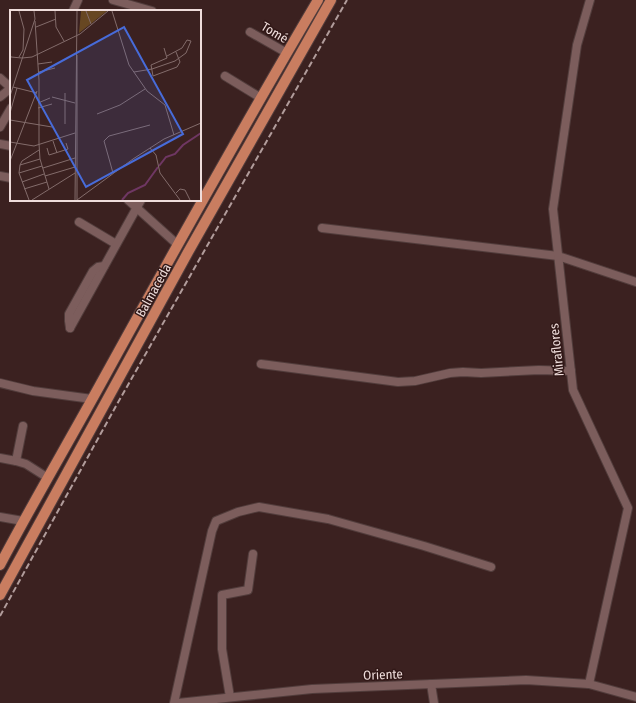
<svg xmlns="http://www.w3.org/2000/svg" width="636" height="703" viewBox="0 0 636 703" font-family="'Fira Sans Condensed',sans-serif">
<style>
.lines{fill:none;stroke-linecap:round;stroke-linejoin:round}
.minor-casing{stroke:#523d3c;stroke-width:10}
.major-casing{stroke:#523d3c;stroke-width:12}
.minor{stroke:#7c5d5c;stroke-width:8}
.major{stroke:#c97d60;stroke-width:10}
.rail{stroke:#b19c9b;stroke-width:2;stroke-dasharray:6 3;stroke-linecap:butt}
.labels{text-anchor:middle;stroke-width:3;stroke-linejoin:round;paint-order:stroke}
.street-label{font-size:13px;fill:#efdddb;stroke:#311817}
.inset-river{fill:none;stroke:#6f3763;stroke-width:2}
.inset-road{fill:none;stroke:#836c6b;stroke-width:1}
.view{fill:#476bd9;fill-opacity:0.15;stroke:#476bd9;stroke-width:2}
.inset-edge{fill:none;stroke:#efdddb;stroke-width:2}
</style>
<rect width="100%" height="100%" fill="#3b2120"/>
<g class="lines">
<g class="minor-casing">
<g id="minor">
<polyline points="113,0 152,11"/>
<polyline points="73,11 78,0"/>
<polyline points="250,32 287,53"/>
<polyline points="225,76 261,98"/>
<polyline points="0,78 11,88"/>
<polyline points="0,97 11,88"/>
<polyline points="0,127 11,108"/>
<polyline points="0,144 11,146"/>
<polyline points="0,176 11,178"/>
<polyline points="128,200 178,245"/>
<polyline points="79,222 116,244"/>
<polyline points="322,228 558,256 636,282"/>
<polyline points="70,328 141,200"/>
<polyline points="70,328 69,321 69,314 93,271 98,267 104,266"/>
<polyline points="261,364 398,382 415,381 450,373 463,372 481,373 539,370 571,371"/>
<polyline points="0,383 33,391 92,399"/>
<polyline points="0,458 16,461 23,426"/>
<polyline points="16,461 26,464 48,478"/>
<polyline points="0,517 23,521"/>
<polyline points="431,684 434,703"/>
<polyline points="589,684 628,508 573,390 553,209 577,45 590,0"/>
<polyline points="230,697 222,649 222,595 248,590 253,554"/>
<polyline points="174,703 212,531 216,521 238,512 259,507 328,519 424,546 491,567"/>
<polyline points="178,703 312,689 526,680 589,684 636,697"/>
</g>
</g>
<g class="major-casing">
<g id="major">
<path d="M0,565C32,504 67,445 100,385C171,256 243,127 318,0"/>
<polyline points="0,595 187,254 331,0"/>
</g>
</g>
<use href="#minor" class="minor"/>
<use href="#major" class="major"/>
<polyline class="rail" points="0,616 116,406 347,0"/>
</g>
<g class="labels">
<g class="street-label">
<text transform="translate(275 32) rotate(31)" y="5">Tomé</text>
<text transform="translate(153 290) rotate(-61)" y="5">Balmaceda</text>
<text transform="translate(556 350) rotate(-96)" y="5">Miraflores</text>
<text transform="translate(383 674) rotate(-2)" y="5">Oriente</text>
</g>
</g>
<g transform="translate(10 10)">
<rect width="191" height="191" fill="#3b2120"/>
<path d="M71,1H97L69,23Z" fill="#674722"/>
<path class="inset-river" d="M149,156L156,147L165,144L173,135L191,123M112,190L118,183L135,175L148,157"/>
<path class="inset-road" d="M45,1L46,17L54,31M76,1L81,14M102,1L119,55L137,81L155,95L164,125M25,11L29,70V134L30,149L39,179M26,17L46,9M154,38L157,48L141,55L143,66L167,57L170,52L166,42M0,44L1,47L12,48M9,47L13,40L14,19L9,1M12,48L22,47L70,24L98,1M28,54L42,52M29,62L45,58M124,62L142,59L165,51L176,43L181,31L177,30L172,38L157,46M3,77L27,83M0,86L25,9L24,1M42,87L65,93M28,93L40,88M28,98L42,94M0,103L7,78M87,104L110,95L135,79M0,110L42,117M55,114V83M43,131L47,143M0,132L24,136L65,123M37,138L39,145L58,139L56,133M140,138L146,145L150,163L170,190M0,151L27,81M10,155L30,149M33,158L65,148M0,163V188M9,163L32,156M103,163L94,131L99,126L140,115M35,166L65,157M12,172L34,164M14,179L37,172M166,183L170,179L175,180L180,190M19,190L9,163L10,155L12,151L29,140M22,190L65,163M65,190L67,1M67,190L123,149L154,129L191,113M67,190V45"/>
<path class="view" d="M114,17L173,124L76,177L17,70Z"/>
<rect width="191" height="191" class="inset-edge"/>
</g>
</svg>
